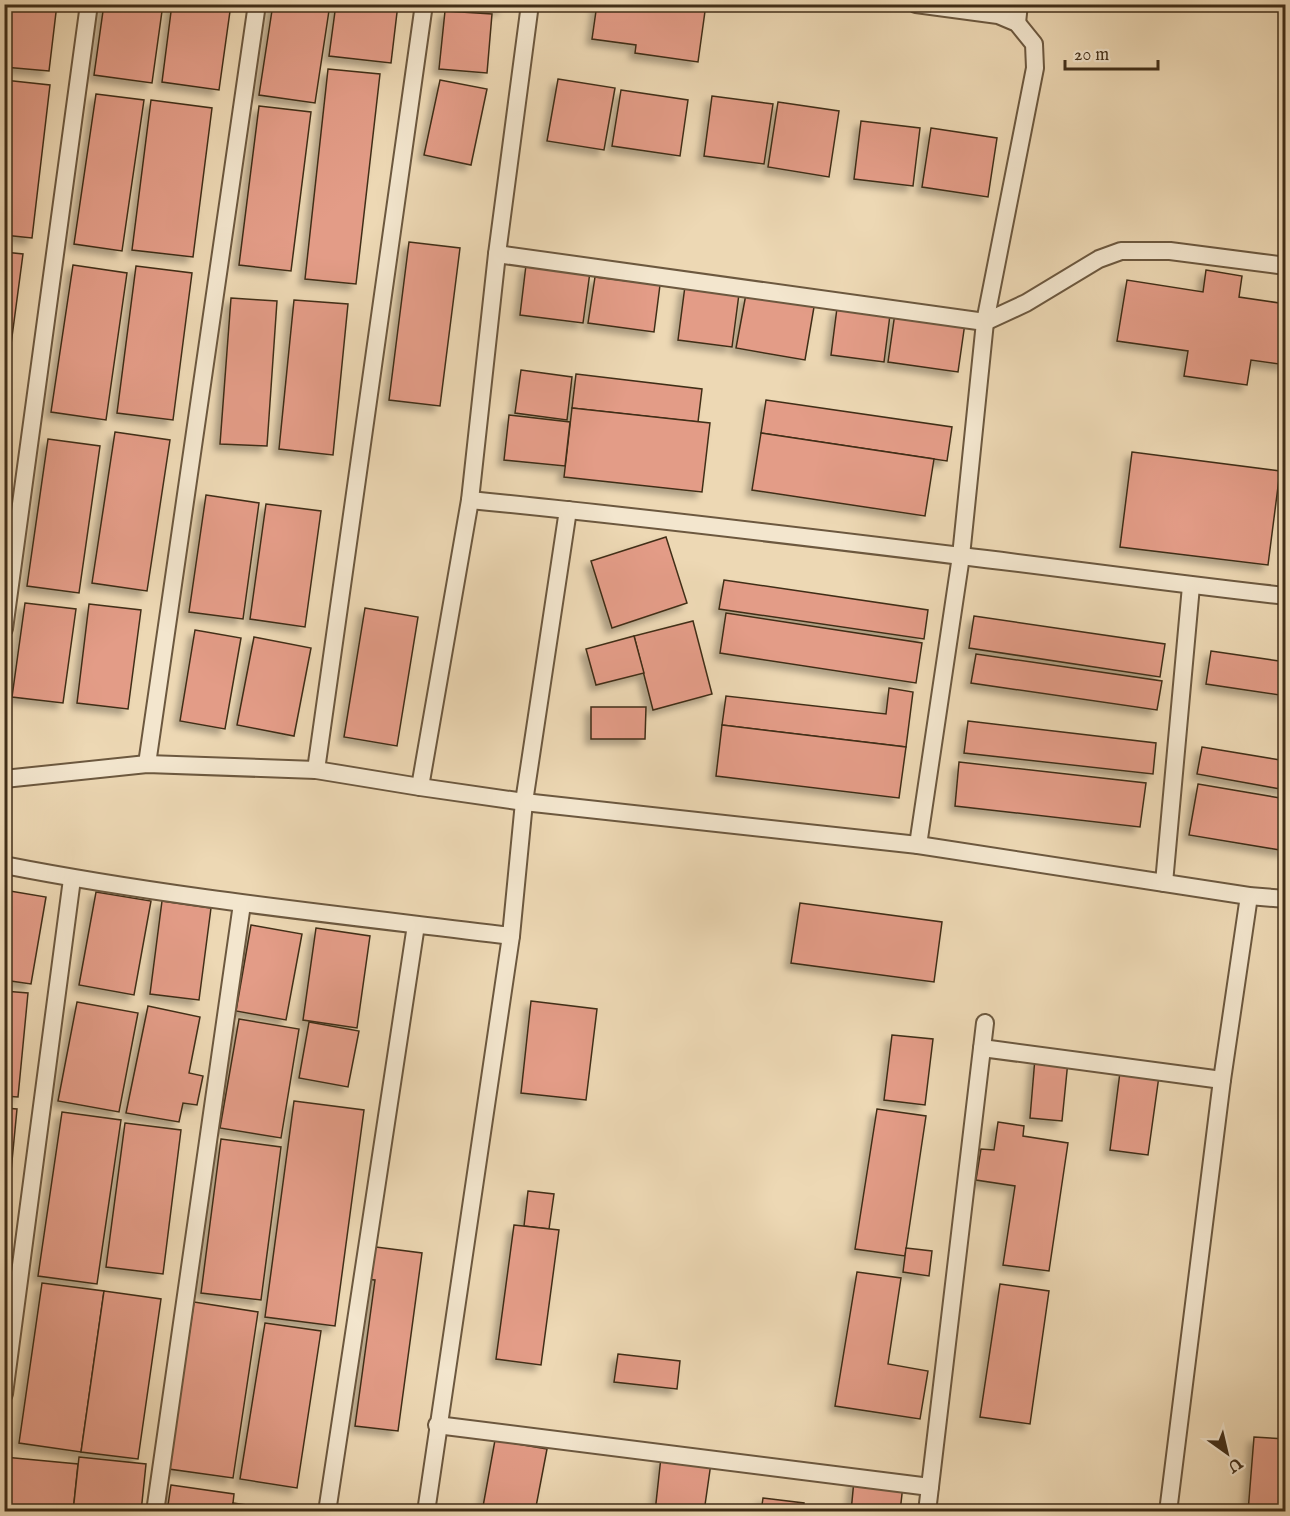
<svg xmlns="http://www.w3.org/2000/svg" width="1290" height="1516" viewBox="0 0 1290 1516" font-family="'IM FELL English',serif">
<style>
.building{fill:#e39c87;stroke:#412e18;stroke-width:1.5;filter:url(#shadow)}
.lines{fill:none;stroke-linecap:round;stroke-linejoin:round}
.service-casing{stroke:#6c583f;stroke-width:20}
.service{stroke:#f3e6ce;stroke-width:16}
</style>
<defs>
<filter id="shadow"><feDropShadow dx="-5.5" dy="5.5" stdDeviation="3" flood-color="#0004"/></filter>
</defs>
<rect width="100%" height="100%" fill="#edd8b4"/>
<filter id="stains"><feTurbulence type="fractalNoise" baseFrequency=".00333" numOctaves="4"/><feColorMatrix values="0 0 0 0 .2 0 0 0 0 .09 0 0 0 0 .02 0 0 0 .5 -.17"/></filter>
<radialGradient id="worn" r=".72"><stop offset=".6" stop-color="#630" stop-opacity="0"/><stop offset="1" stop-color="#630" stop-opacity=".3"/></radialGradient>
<g class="building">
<polygon points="9,4 57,4 49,71 4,67 4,41"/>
<polygon points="104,4 163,4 152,83 94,75"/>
<polygon points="172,4 231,4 219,90 162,82"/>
<polygon points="273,4 330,4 315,103 259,95"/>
<polygon points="336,4 398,4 391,63 329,56"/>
<polygon points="456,4 503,4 503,9"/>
<polygon points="597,4 706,4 698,62 635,53 636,45 592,39"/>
<polygon points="445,11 492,14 487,73 439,69"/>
<polygon points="328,69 380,74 356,284 305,279"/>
<polygon points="558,79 615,88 604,150 547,141"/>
<polygon points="4,80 50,85 32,238 4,235"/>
<polygon points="440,80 487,89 471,165 424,155"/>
<polygon points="621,90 688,100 680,156 612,146"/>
<polygon points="96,94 144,100 122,251 74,244"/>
<polygon points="712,96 773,104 764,164 704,156"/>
<polygon points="151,100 212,108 193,257 132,250"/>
<polygon points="778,102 839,111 829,177 768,167"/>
<polygon points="259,106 311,112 291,271 239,265"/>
<polygon points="861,121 920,128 913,186 854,179"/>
<polygon points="931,128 997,138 988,197 922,187"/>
<polygon points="409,242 460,248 440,406 389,400"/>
<polygon points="4,252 23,254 4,397"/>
<polygon points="73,265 127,273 106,420 51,412"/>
<polygon points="526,265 590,272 583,323 520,315"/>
<polygon points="136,266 192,273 173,420 117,413"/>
<polygon points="1206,270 1242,276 1239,297 1286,304 1286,365 1251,360 1247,385 1184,376 1188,351 1117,341 1127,280 1203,292"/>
<polygon points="595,277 660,285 654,332 588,323"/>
<polygon points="685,286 739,294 732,347 678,340"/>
<polygon points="746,294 814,307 805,360 736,348"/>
<polygon points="231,298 277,301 267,446 220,444"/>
<polygon points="294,300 348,304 333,455 279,449"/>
<polygon points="837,308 890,315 884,362 831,355"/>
<polygon points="895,313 965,323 958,372 888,362"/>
<polygon points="521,370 572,377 567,420 515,413"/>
<polygon points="576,374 702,389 698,422 572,408"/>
<polygon points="766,400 952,427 947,461 761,433"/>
<polygon points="572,408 710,423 702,492 564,477"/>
<polygon points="509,415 570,422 565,466 504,460"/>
<polygon points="115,432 170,440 147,591 92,583"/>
<polygon points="761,433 934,459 925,516 752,490"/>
<polygon points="48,439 100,446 79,593 27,586"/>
<polygon points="1132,452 1280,471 1268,565 1120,547"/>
<polygon points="206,495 259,503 243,619 189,612"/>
<polygon points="266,504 321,511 305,627 250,619"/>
<polygon points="666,537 687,603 612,628 591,561"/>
<polygon points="724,580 928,610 924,639 719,609"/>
<polygon points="25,603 76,609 63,703 12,697"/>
<polygon points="89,604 141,610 128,709 77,703"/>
<polygon points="365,608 418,617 397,746 344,737"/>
<polygon points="726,613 922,643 916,683 720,653"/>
<polygon points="974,616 1165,644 1160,677 969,648"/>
<polygon points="693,621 712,694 653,710 634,636"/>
<polygon points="195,630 241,638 225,729 180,721"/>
<polygon points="634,636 644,673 596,685 586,649"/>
<polygon points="254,637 311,648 294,736 237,725"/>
<polygon points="1211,651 1286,662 1286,696 1206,684"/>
<polygon points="976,654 1162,681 1157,710 971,683"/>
<polygon points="889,688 913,692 906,747 722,725 726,696 886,714"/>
<polygon points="591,707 646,707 645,739 591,739"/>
<polygon points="968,721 1156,743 1153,774 964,753"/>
<polygon points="722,725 906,747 899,798 716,776"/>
<polygon points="1202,747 1286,761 1286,790 1197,774"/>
<polygon points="959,762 1146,783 1140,827 955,806"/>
<polygon points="1198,784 1286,799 1286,851 1189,835"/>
<polygon points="4,890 46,897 31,984 4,980"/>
<polygon points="96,892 151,901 134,995 79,985"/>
<polygon points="162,901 211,908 199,1000 150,994"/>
<polygon points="800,903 942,922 934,982 791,963"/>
<polygon points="251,925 302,934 286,1020 236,1011"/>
<polygon points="316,928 370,936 357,1028 303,1020"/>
<polygon points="4,991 28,993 18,1097 4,1096"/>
<polygon points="531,1001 597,1009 586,1100 521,1093"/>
<polygon points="77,1002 138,1013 119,1112 58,1101"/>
<polygon points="148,1006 200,1017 189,1073 203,1076 197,1105 183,1103 179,1122 126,1113"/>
<polygon points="239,1019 299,1029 281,1138 220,1128"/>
<polygon points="309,1022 359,1031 348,1087 299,1078"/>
<polygon points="892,1035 933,1039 925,1105 884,1100"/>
<polygon points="1035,1058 1068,1061 1062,1121 1030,1118"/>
<polygon points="1120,1072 1159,1076 1148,1155 1110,1150"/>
<polygon points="294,1101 364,1110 335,1326 265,1317"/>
<polygon points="4,1108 17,1109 4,1244"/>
<polygon points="877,1109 926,1116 905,1256 855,1249"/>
<polygon points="62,1112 121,1120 97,1284 38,1276"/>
<polygon points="998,1122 1024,1126 1023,1136 1068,1143 1049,1271 1003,1265 1015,1186 976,1180 981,1149 994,1150"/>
<polygon points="125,1123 181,1130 163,1274 106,1267"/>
<polygon points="221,1139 281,1147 261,1300 201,1293"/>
<polygon points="528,1191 554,1194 549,1229 524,1226"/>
<polygon points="514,1225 559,1230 541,1365 496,1359"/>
<polygon points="368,1246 422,1253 398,1431 355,1426 375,1280 364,1279"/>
<polygon points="906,1248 932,1251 929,1276 903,1272"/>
<polygon points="857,1272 901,1278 888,1364 928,1371 920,1419 835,1406"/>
<polygon points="42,1283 104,1291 81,1452 19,1443"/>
<polygon points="1000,1284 1049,1291 1030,1424 980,1417"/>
<polygon points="104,1291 161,1299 138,1459 81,1452"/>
<polygon points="194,1302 258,1312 233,1478 169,1469"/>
<polygon points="265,1323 321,1331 297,1488 240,1479"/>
<polygon points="618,1354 680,1361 677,1389 614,1382"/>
<polygon points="1254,1437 1286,1439 1286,1512 1248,1512"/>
<polygon points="495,1440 547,1449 535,1512 482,1512"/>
<polygon points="4,1457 78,1464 73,1512 4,1512"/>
<polygon points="79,1457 146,1464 141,1512 73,1512"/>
<polygon points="661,1457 711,1463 704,1512 655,1512"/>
<polygon points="854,1480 903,1485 900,1512 851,1512"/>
<polygon points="171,1485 234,1494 232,1512 167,1512"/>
<polygon points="763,1498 804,1503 803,1512 761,1512"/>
<polygon points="233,1503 290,1511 232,1512"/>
</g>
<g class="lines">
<g class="service-casing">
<g id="service">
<polyline points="916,4 998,15 1017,23 1034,44 1035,68 985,322 961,556 918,845"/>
<polyline points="1017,23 1019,4"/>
<polyline points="497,254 985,322 1026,303 1099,259 1121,251 1170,251 1286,266"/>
<path d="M470,500C634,516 798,536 961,556C1070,569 1177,584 1286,596"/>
<polyline points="4,629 89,4"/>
<polyline points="147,764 257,4"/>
<polyline points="316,770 424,4"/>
<polyline points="4,779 147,764 316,770 420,787 524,802 918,845 1249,896 1286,899"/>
<polyline points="420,787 470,500 497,254 530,4"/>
<path d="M4,865C172,898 342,915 511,936"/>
<polyline points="1164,883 1191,586"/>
<polyline points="982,1048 1222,1080"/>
<polyline points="4,1394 72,879"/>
<polyline points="437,1425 930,1487"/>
<polyline points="155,1512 242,904"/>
<polyline points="327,1512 416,925"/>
<polyline points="426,1512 511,936 524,802 568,510"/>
<polyline points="927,1512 985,1023"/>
<polyline points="1168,1512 1222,1080 1249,896"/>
</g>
</g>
<use href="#service" class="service"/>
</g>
<rect width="1290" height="1516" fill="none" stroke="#edd8b4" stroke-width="24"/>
<rect x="6" y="6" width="1278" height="1504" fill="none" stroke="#412e18" stroke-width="3"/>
<rect x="12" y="12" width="1266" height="1492" fill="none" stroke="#412e18" stroke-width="1.5"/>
<g transform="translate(1227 1453) rotate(146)" stroke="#f3e6ce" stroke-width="4.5" paint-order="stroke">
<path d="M0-4.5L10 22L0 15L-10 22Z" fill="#412e18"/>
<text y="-9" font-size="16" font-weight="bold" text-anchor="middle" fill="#412e18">U</text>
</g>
<path d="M1065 60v9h93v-9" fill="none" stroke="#412e18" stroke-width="3"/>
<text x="1074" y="60" font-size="18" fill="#412e18" stroke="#f3e6ce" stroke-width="4.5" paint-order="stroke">20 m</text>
<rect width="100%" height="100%" filter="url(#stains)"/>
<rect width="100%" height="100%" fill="url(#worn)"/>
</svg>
